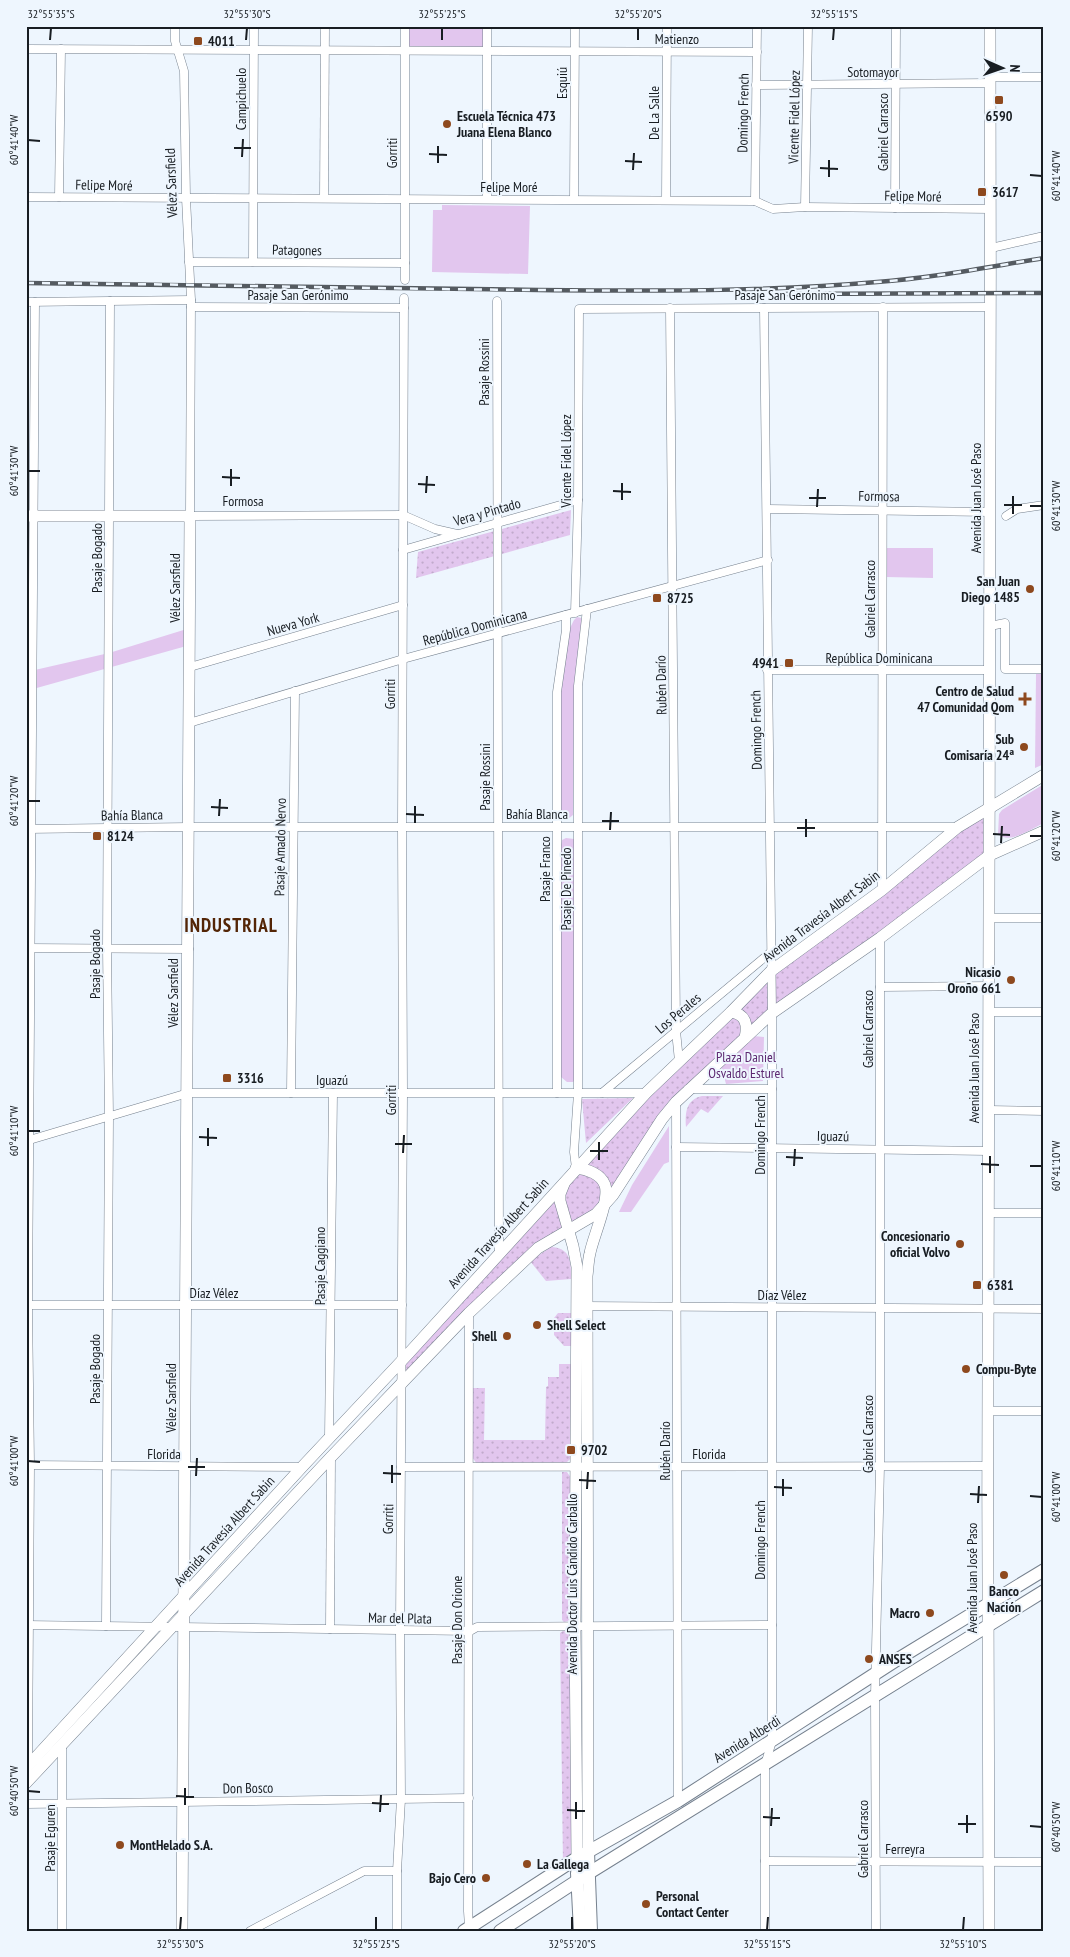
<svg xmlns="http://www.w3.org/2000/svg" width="1070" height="1957" viewBox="0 0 1070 1957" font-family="'PT Sans Narrow',sans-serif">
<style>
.grass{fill:url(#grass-dots)}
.park{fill:#e2c6ee}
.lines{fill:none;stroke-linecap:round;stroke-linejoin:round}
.street-casing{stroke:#76818e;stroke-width:9}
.secondary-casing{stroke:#76818e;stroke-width:12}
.primary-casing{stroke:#76818e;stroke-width:14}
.street{stroke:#fff;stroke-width:8}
.secondary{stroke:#fff;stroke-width:11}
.primary{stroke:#fff;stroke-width:12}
.rail-casing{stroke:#555b61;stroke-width:4.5}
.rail{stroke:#eef6fe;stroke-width:2.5;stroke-dasharray:8;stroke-linecap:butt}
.ticks{fill:none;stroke:#181d22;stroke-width:2}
.poi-dot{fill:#8e491e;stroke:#eef6fe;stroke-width:2}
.labels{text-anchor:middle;stroke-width:4;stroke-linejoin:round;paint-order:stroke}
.street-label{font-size:14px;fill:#181d22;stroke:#eef6fe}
.poi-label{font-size:14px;font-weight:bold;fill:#181d22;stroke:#eef6fe;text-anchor:start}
.park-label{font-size:14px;fill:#5d2971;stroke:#eef6fe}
.district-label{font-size:19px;font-weight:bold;letter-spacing:1px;fill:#532506;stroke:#eef6fe}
.neatline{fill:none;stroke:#181d22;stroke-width:2}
.ticks-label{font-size:12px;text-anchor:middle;fill:#181d22}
</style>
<defs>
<pattern id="grass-dots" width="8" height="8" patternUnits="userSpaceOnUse" patternTransform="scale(1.25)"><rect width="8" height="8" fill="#e2c6ee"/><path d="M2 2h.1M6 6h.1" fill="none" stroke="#c1aacc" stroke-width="1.8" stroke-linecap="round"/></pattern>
</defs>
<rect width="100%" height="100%" fill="#eef6fe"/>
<g class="grass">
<polygon points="571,510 570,535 416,578 418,552"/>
<polygon points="990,806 990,855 772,1013 688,1089 613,1195 557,1236 402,1383 401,1362 499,1254 771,971"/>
<path d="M702,1096H723L708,1113L701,1109L686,1127C685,1112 686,1100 702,1096Z"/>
<polygon points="633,1098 586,1143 582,1099"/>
<path d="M551,1247C571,1248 571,1262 571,1279L546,1281L530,1261Z"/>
<polygon points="558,1313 571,1313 571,1346 564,1346 554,1335 554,1318"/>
<polygon points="559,1364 571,1364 571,1458 566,1463 477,1464 472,1457 472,1388 485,1388 484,1440 545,1440 546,1387 548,1386 548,1377 559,1377"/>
<polygon points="562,1472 567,1472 571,1478 571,1618 568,1621 564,1622 562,1620"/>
<polygon points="563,1631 569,1632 571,1637 573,1856 563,1864 560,1633"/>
</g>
<g class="park">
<rect x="405" y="26" width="82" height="25"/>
<polygon points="442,205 530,206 528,274 432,272 433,210 442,210"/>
<polygon points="886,548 933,548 933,578 886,577"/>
<polygon points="577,617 581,618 582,621 574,688 573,815 568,819 563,817 561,814 560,695 570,628 574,620"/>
<polygon points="190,628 190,645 26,691 26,672 109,653"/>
<polygon points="1036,674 1044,674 1044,764 1035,768"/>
<path d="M1044,784V823C1032,828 1010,845 998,834L999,814L1002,810Z"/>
<polygon points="566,838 574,839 576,844 575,1080 573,1082 567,1082 561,1077 561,845 562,840"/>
<polygon points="753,1036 764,1037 763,1081 726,1084 721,1066"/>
<polygon points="669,1126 669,1162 664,1164 631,1212 619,1212 632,1185"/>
</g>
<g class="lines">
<g class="street-casing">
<g id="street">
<polyline points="175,26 175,41 184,71 186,198 191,300 190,516 403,515 435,529 457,534"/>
<polyline points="26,49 757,52"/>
<polyline points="990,77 1044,77"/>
<polyline points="756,85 990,83"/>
<polyline points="26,197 755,201 773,209 805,207 991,209"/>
<polyline points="59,197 61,49"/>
<polyline points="324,198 325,26"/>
<polyline points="487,199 487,26"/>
<polyline points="574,199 575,26"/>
<polyline points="666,200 667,26"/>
<polyline points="755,201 757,26"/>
<polyline points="805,207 808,26"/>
<polyline points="895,208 896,26"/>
<polyline points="991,248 1044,236"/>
<polyline points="189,262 405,263"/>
<polyline points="253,262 254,26"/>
<polyline points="405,280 405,26"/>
<polyline points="497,301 499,1254"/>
<polyline points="26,302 191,300"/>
<polyline points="191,307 404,308"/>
<polyline points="670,308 676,1031 679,1061"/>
<polyline points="764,308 772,1013 772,1741 765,1765 765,1931"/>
<polyline points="767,509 990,512"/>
<polyline points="1006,516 1017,509 1044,505"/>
<polyline points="403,550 578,500"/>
<polyline points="575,613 578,500 579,309 991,307"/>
<polyline points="990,626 1005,623 1005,669 1044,669"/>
<polyline points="190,667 403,605"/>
<polyline points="767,670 990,670"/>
<polyline points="189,723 403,659 768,560"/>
<polyline points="26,829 189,827 958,827"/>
<polyline points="882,890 883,307"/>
<polyline points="990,918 1044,918"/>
<polyline points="26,948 189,949"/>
<polyline points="880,987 990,986"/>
<polyline points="990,1012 1044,1012"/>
<polyline points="688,1089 772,1089"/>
<polyline points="291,1093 295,691"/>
<polyline points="557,1093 557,692 566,630 566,615"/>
<polyline points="602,1093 771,952"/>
<polyline points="676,1103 678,1801"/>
<polyline points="989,1110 1044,1111"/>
<polyline points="26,1141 188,1093 646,1093"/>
<polyline points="676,1147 989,1151"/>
<polyline points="576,1168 574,1152 578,1093 578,686 587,609"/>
<polyline points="989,1213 1044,1213"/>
<polyline points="26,1305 402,1305"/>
<polyline points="584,1306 1044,1309"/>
<polyline points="988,1411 1044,1411"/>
<polyline points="329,1438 333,1093"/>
<polyline points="27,1465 302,1467"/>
<polyline points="401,1467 987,1466"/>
<polyline points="26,1625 470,1631 477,1627 772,1625"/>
<polyline points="106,1626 109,1117 107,948 110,301"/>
<polyline points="330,1629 331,1457"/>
<polyline points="62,1745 62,1931"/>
<polyline points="28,1766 30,1465 28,1305 35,302"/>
<polyline points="26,1804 469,1798"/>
<polyline points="765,1861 1044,1862"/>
<polyline points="469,1927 468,1911 469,1313"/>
<polyline points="250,1931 364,1871 397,1871"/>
<polyline points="397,1931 397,1871 401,1799 400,1630 403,1093 402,827 404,298"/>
<polyline points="876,1931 875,1696 880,1466 880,938"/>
</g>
</g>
<g class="secondary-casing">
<g id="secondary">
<polyline points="26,516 190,516 182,1931"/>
<path d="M731,1012C746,1014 748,1025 745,1038"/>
<path d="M576,1168C587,1169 601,1174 605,1185C610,1200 593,1237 590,1253C588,1261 588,1269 587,1276L588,1852"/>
<polyline points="564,1184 560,1194 560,1201 573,1246 577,1267 575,1627 577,1858"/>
<polyline points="26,1768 302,1467 409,1353 646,1093 731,1012 771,971 882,890 958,827 1044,775"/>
<polyline points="26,1783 331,1457 469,1313 538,1248 596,1214 613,1195 662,1119 676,1102 772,1013 880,938 990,855 1044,831"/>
<path d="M989,1931C985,1296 992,661 990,26"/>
</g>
</g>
<g class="primary-casing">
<g id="primary">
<polyline points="588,1852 591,1931"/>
<polyline points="577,1873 580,1931"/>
<polyline points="464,1931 577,1858 678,1801 898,1659 1044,1570"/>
<polyline points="500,1931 589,1873 1044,1591"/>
</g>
</g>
<use href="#street" class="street"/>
<use href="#secondary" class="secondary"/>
<use href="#primary" class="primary"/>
<g class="rail-casing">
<g id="rail">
<path d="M26,283C197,284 368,289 539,290C651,291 764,292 877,282C933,278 988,267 1044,258"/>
<polyline points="786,294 1044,293"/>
</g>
</g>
<use href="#rail" class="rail"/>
</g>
<path class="ticks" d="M50,40L51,28M246,40L247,28M442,40V28M638,40V28M833,40L834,28M28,140L40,141M234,148H251M429,154L447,155M242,157L243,139M625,161L642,162M438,163V146M820,168L838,169M633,170L634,153M1030,175L1042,176M829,177V160M28,471H40M222,477L240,478M418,484L435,485M231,486V469M613,491L631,492M426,493L427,476M809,498H826M622,500V483M1004,505H1022M1030,506H1042M817,507L818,489M1013,514V496M28,801H40M211,807L228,808M406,814L424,815M219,816L220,799M602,821H619M415,823V806M797,828H815M610,830L611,812M993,834L1010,835M1030,836H1042M806,837V819M1001,843L1002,826M28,1131H40M199,1137L217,1138M395,1144H412M208,1146V1128M590,1151H608M403,1153L404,1135M786,1157L803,1158M599,1160V1142M981,1164L999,1165M794,1166L795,1149M1030,1166H1042M990,1173V1156M28,1461L40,1462M188,1467H205M383,1473L401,1474M196,1476L197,1458M579,1480L596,1481M392,1483V1465M774,1487L792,1488M587,1489L588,1472M970,1494L987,1495M783,1496V1479M1030,1496L1042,1497M978,1503L979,1486M28,1791L40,1792M176,1796L194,1797M372,1803L389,1804M185,1805V1788M567,1810L585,1811M380,1812L381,1795M763,1817L780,1818M576,1819V1802M958,1824H976M771,1826L772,1808M1030,1826L1042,1827M967,1833V1815M180,1930L181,1917M376,1930V1917M572,1930V1917M767,1930L768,1917M963,1930L964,1917"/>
<g class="poi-dot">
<rect x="193" y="36" width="10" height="10" rx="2.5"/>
<rect x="994" y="95" width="10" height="10" rx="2.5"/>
<circle cx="447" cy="124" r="5"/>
<rect x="977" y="187" width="10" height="10" rx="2.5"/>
<circle cx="1030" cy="589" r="5"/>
<rect x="652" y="593" width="10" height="10" rx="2.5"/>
<rect x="784" y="658" width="10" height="10" rx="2.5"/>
<path d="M1022.5 691.5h5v5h5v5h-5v5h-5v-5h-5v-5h5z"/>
<circle cx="1024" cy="747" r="5"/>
<rect x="92" y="831" width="10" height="10" rx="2.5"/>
<circle cx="1011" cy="980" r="5"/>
<rect x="222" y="1073" width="10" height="10" rx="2.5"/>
<circle cx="960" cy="1244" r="5"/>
<rect x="972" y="1280" width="10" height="10" rx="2.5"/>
<circle cx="537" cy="1325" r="5"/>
<circle cx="507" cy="1336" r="5"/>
<circle cx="966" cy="1369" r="5"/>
<rect x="566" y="1445" width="10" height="10" rx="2.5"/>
<circle cx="1004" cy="1575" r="5"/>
<circle cx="930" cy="1613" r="5"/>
<circle cx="869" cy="1659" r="5"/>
<circle cx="120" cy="1845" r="5"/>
<circle cx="527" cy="1864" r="5"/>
<circle cx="486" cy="1878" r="5"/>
<circle cx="646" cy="1904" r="5"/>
</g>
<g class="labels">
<g class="street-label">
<text x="677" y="44">Matienzo</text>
<text x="873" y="77">Sotomayor</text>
<text transform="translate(562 83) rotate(-90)" y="5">Esquiú</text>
<text transform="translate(241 99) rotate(-90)" y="5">Campichuelo</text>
<text transform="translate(654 113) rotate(-90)" y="5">De La Salle</text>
<text transform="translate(743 113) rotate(-89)" y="5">Domingo French</text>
<text transform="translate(794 117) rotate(-89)" y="5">Vicente Fidel López</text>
<text transform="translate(883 132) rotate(-90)" y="5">Gabriel Carrasco</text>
<text transform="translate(392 153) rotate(-90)" y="5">Gorriti</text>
<text transform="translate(171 183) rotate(-92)" y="5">Vélez Sarsfield</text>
<text transform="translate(104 185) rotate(1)" y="5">Felipe Moré</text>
<text x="509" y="192">Felipe Moré</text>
<text transform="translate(913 196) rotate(1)" y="5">Felipe Moré</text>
<text transform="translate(297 250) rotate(1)" y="5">Patagones</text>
<text x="298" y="300">Pasaje San Gerónimo</text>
<text x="785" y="300">Pasaje San Gerónimo</text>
<text transform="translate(484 372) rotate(-90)" y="5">Pasaje Rossini</text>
<text transform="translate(566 461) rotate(-90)" y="5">Vicente Fidel López</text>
<text transform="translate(879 496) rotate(1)" y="5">Formosa</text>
<text transform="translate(976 498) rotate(-90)" y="5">Avenida Juan José Paso</text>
<text x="243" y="506">Formosa</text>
<text transform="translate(487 512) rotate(-16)" y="5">Vera y Pintado</text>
<text transform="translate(97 558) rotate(-90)" y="5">Pasaje Bogado</text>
<text transform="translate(175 588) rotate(-90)" y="5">Vélez Sarsfield</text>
<text transform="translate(870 599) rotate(-90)" y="5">Gabriel Carrasco</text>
<text transform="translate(293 624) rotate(-16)" y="5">Nueva York</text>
<text transform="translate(475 627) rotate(-15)" y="5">República Dominicana</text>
<text x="879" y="663">República Dominicana</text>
<text transform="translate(661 685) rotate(-91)" y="5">Rubén Darío</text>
<text transform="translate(390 694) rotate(-90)" y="5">Gorriti</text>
<text transform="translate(756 730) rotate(-91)" y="5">Domingo French</text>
<text transform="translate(485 777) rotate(-90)" y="5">Pasaje Rossini</text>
<text x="537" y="819">Bahía Blanca</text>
<text transform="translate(132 815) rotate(-1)" y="5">Bahía Blanca</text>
<text transform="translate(280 847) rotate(-89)" y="5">Pasaje Amado Nervo</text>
<text transform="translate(545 869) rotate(-90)" y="5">Pasaje Franco</text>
<text transform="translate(566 889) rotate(-90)" y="5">Pasaje De Pinedo</text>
<text transform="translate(821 916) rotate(-37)" y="5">Avenida Travesía Albert Sabin</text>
<text transform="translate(95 964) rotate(-90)" y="5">Pasaje Bogado</text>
<text transform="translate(173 993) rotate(-90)" y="5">Vélez Sarsfield</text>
<text transform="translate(678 1013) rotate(-40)" y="5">Los Perales</text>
<text transform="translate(868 1029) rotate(-90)" y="5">Gabriel Carrasco</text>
<text transform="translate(974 1068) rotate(-90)" y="5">Avenida Juan José Paso</text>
<text x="332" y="1085">Iguazú</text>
<text transform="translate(391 1100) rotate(-90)" y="5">Gorriti</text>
<text transform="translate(760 1135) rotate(-90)" y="5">Domingo French</text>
<text transform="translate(833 1136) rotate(1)" y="5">Iguazú</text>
<text transform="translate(498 1233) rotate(-48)" y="5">Avenida Travesía Albert Sabin</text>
<text transform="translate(320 1266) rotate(-90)" y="5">Pasaje Caggiano</text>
<text x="214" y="1298">Díaz Vélez</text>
<text x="782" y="1300">Díaz Vélez</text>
<text transform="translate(95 1369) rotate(-90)" y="5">Pasaje Bogado</text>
<text transform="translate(171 1398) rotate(-90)" y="5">Vélez Sarsfield</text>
<text transform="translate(868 1434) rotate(-90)" y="5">Gabriel Carrasco</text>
<text transform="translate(665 1451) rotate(-90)" y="5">Rubén Darío</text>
<text x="164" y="1459">Florida</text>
<text x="709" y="1459">Florida</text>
<text transform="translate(388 1519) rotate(-89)" y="5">Gorriti</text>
<text transform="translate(224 1531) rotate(-48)" y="5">Avenida Travesía Albert Sabin</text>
<text transform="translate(760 1540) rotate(-90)" y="5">Domingo French</text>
<text transform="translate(972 1578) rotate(-90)" y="5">Avenida Juan José Paso</text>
<text transform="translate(572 1584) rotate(-90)" y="5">Avenida Doctor Luis Cándido Carballo</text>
<text transform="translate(400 1618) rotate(1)" y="5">Mar del Plata</text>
<text transform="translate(457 1620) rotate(-90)" y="5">Pasaje Don Orione</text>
<text transform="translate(747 1739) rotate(-32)" y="5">Avenida Alberdi</text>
<text transform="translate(248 1788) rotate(-1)" y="5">Don Bosco</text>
<text transform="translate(50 1838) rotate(-90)" y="5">Pasaje Eguren</text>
<text transform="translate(863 1839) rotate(-90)" y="5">Gabriel Carrasco</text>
<text x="905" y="1854">Ferreyra</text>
</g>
<g class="poi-label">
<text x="208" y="46">4011</text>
<text x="457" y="121">Escuela Técnica 473<tspan x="457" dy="16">Juana Elena Blanco</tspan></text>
<text x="999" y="121" text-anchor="middle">6590</text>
<text x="992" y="197">3617</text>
<text x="1020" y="586" text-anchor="end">San Juan<tspan x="1020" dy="16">Diego 1485</tspan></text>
<text x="667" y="603">8725</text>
<text x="779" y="668" text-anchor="end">4941</text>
<text x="1014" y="696" text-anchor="end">Centro de Salud<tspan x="1014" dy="16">47 Comunidad Qom</tspan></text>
<text x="1014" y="744" text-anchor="end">Sub<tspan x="1014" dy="16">Comisaría 24ª</tspan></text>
<text x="107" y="841">8124</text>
<text x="1001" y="977" text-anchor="end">Nicasio<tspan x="1001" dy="16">Oroño 661</tspan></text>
<text x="237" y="1083">3316</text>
<text x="950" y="1241" text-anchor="end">Concesionario<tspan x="950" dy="16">oficial Volvo</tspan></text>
<text x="987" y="1290">6381</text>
<text x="547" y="1330">Shell Select</text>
<text x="497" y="1341" text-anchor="end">Shell</text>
<text x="976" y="1374">Compu-Byte</text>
<text x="581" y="1455">9702</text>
<text x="1004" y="1596" text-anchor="middle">Banco<tspan x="1004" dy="16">Nación</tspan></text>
<text x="920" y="1618" text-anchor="end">Macro</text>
<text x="879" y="1664">ANSES</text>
<text x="130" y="1850">MontHelado S.A.</text>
<text x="537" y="1869">La Gallega</text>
<text x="476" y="1883" text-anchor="end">Bajo Cero</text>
<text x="656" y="1901">Personal<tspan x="656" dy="16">Contact Center</tspan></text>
</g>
<g class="park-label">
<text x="746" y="1062">Plaza Daniel<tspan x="746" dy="16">Osvaldo Esturel</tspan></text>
</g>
<g class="district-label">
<text x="231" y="932">INDUSTRIAL</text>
</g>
</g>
<rect width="1070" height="1957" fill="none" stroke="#eef6fe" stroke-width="55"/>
<g transform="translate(1002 68) rotate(92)" stroke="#eef6fe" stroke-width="4" paint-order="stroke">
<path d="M0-4L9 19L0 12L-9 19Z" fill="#181d22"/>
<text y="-8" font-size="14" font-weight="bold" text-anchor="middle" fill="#181d22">N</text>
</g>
<rect x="28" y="28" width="1014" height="1902" class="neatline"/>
<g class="ticks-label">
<text x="51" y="18">32°55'35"S</text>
<text x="247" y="18">32°55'30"S</text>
<text x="442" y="18">32°55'25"S</text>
<text x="638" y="18">32°55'20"S</text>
<text x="834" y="18">32°55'15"S</text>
<text transform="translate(14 140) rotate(-90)" y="4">60°41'40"W</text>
<text transform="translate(1056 176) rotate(-90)" y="4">60°41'40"W</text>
<text transform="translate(14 471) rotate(-90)" y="4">60°41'30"W</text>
<text transform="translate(1056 506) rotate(-90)" y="4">60°41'30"W</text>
<text transform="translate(14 801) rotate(-90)" y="4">60°41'20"W</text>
<text transform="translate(1056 836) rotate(-90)" y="4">60°41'20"W</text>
<text transform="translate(14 1131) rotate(-90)" y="4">60°41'10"W</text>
<text transform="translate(1056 1166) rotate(-90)" y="4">60°41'10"W</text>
<text transform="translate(14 1461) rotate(-90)" y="4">60°41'00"W</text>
<text transform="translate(1056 1497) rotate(-90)" y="4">60°41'00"W</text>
<text transform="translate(14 1791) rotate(-90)" y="4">60°40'50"W</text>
<text transform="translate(1056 1827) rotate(-90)" y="4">60°40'50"W</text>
<text x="180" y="1948">32°55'30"S</text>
<text x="376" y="1948">32°55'25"S</text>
<text x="572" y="1948">32°55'20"S</text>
<text x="767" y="1948">32°55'15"S</text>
<text x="963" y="1948">32°55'10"S</text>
</g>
</svg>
